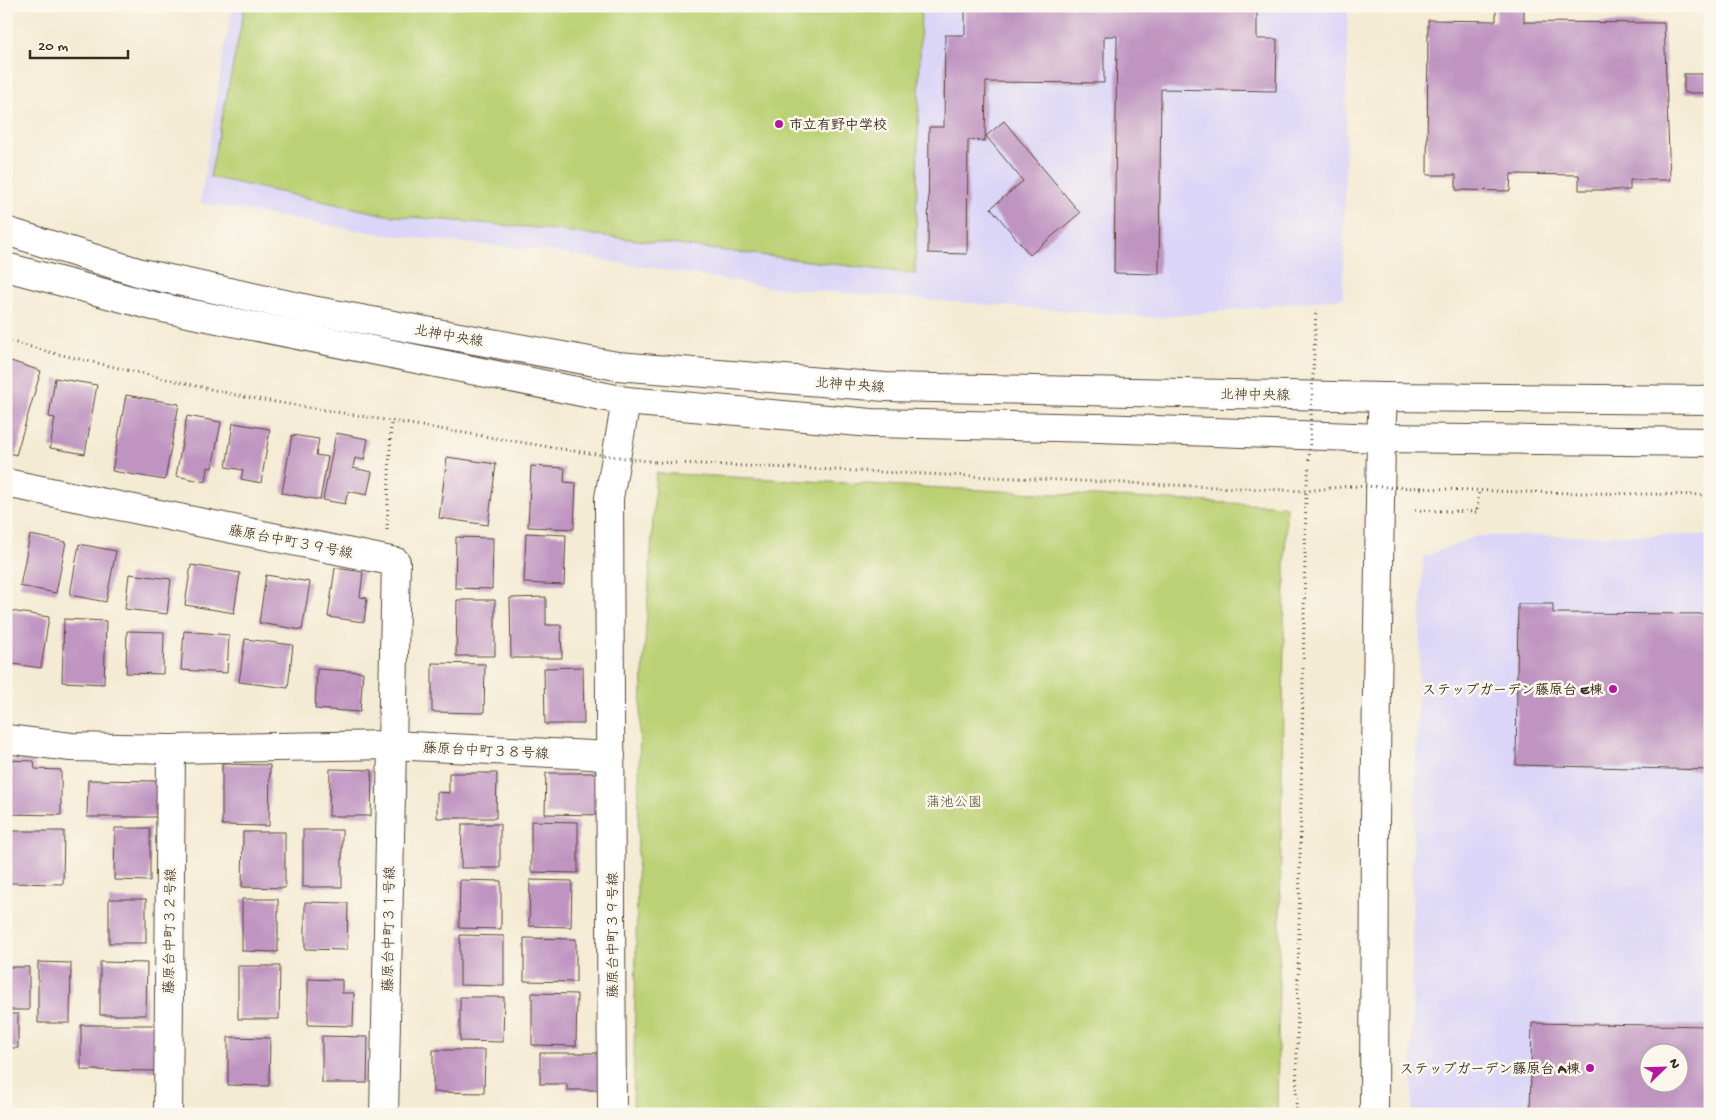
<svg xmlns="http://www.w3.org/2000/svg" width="1716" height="1120" viewBox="0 0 1716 1120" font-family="'Gochi Hand','Klee One',sans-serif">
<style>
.built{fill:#dbd6f7;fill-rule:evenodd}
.green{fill:#bcd175;stroke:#7c7e4a}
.building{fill:#bf94c1;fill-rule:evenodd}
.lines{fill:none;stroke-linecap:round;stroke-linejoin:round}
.minor-casing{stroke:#574739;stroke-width:30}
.tertiary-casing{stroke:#574739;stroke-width:30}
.path{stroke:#574739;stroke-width:3;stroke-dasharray:1 4;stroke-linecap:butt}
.minor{stroke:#fff;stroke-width:28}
.tertiary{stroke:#fff;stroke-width:28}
.path-bridge{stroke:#574739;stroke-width:3;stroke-dasharray:1 4;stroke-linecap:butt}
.poi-dot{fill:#b5179e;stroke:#fbf7ec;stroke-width:2}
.labels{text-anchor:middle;stroke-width:5;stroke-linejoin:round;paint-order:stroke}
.poi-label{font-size:14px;font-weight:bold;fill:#3b2a1e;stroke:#fbf7ec;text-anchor:end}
.street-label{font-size:14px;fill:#3b2a1e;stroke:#fbf7ec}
.park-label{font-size:14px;fill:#5b5434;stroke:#fbf7ec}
</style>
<rect width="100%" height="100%" fill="#fbf7ec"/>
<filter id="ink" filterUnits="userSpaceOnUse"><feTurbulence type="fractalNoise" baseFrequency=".02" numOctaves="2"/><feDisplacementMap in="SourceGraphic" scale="10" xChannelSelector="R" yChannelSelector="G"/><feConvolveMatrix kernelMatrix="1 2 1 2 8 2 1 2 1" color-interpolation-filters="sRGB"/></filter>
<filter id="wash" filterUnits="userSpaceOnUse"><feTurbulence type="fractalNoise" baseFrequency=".0096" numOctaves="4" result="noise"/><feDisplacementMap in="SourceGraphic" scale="20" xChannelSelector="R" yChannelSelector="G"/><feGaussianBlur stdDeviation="1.12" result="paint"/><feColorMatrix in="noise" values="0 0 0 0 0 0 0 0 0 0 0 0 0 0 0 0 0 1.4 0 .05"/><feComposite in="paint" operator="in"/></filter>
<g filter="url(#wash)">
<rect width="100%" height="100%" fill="#f4ebd4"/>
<g class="built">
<polygon points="234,6 1348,6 1343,298 1157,318 768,287 548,251 386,235 200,203 225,45"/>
<path d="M1710,535V1114H1412V868L1423,557L1476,536ZM1648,1052H1678V1082H1648Z"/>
</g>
<g class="green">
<polygon points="245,6 921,6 915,274 538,228 386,215 210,177"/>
<polygon points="656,473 1286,506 1277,1114 633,1114 640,720"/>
</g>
<g id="blocks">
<g class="building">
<polygon points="965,6 1257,6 1257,39 1277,39 1276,91 1161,89 1159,274 1114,273 1117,36 1104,36 1104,83 986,82 985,141 968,140 967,254 928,253 929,127 944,127 945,35 965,35"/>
<polygon points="1496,6 1524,6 1524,22 1664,23 1670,180 1630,180 1630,190 1579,190 1579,175 1511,174 1510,191 1456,190 1456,175 1427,175 1428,20 1496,21"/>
<rect x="1684" y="74" width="26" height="19"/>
<polygon points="1004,121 1080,213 1030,255 991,208 1023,181 986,136"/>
<polygon points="8,360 41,371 16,455 6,452 6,365"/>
<polygon points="55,378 97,385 85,454 50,448 55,418 49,417"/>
<polygon points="126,395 179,404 165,480 112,471"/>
<polygon points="187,416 221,422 212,468 208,467 206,482 176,476"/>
<polygon points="233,423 270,429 261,483 241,479 243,470 226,467"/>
<polygon points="336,433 368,439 364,460 355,458 353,468 372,472 367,495 348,491 345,504 323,500"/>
<polygon points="292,435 319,439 316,455 328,457 320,500 282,493"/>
<polygon points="447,457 496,464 488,525 439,518"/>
<polygon points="531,466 565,468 564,482 576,483 574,529 528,527"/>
<polygon points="526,533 566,535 564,585 524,583"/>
<polygon points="30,535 66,542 56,593 20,586"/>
<polygon points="456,537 493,538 492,589 455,588"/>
<polygon points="79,544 116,551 106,602 70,595"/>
<polygon points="191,565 240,573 234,613 185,605"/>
<polygon points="335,568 363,572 360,597 367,598 364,622 328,617"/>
<polygon points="129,574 171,579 167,614 125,609"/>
<polygon points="266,575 310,582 302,630 259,623"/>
<polygon points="546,597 546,625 561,625 562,658 511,658 510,598"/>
<polygon points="457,600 495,600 495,656 456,656"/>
<polygon points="1518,604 1553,604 1553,613 1710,614 1710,770 1516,765"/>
<polygon points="11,611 49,617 41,668 6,663 6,642"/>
<polygon points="64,619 106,621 104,684 62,682"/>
<polygon points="127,631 164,632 163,674 126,673"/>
<polygon points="184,631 229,635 227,673 181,670"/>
<polygon points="245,639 293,645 288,688 239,682"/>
<polygon points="432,663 485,664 484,713 432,712"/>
<polygon points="583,667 584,724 545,724 544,668"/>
<polygon points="317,669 363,672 360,712 315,709"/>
<polygon points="6,760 34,761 35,769 61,770 61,815 6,814"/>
<polygon points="222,764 270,765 269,826 222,825"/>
<polygon points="330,769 372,770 371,816 329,816"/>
<polygon points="449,773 497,773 496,818 437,818 437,792 449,793"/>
<polygon points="546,773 603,773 602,815 545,814"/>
<polygon points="88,780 160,781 159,817 87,817"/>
<polygon points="531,821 578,822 578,873 531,872"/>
<polygon points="462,824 500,824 500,868 461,868"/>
<polygon points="115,828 150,828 150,881 114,880"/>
<rect x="303" y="830" width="39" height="57"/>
<polygon points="6,831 64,831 63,884 6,883"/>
<polygon points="243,832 285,832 285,888 242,887"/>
<polygon points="460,880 501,881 501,929 459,928"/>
<polygon points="530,880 572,881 571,927 529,926"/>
<rect x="109" y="899" width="37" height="44"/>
<polygon points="242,899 278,899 278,952 242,951"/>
<polygon points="305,902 348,903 347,950 305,949"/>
<polygon points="460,935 504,936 504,986 460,985"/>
<polygon points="524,938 576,939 576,982 524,981"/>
<polygon points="38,962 71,963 70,1023 38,1023"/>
<polygon points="100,962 147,963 146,1015 100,1015"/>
<polygon points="238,966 280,966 279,1019 238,1019"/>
<rect x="6" y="967" width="23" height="43"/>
<polygon points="308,979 342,980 342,993 354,993 353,1026 308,1025"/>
<polygon points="532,993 577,994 576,1046 532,1045"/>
<polygon points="460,997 504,997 503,1042 460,1041"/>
<rect x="6" y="1014" width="12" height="34"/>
<path d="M1532,1023L1710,1026V1114H1530ZM1648,1052H1678V1082H1648Z"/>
<polygon points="81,1025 156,1025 156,1071 81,1070"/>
<polygon points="322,1036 368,1037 367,1083 322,1083"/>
<polygon points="228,1037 270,1038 269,1086 228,1085"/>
<polygon points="433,1050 485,1050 484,1093 433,1092"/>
<polygon points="540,1053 600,1053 600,1090 567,1090 567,1084 540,1084"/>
</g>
</g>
</g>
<g filter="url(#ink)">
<use href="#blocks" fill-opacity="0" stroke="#574739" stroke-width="1"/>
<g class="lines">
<g class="minor-casing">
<g id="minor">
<polyline points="6,483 396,562 384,1114"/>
<polyline points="6,739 71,747 171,749 391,745 611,756"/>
<polyline points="168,1114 171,749"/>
<polyline points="612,1114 609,498 626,401"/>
</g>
</g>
<g class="tertiary-casing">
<g id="tertiary">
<polyline points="6,231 141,273 312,310 617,366 885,387 1383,397 1710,400"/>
<polyline points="6,267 153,306 626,401 871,423 1098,428 1381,438 1710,442"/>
<polyline points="1374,1114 1375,821 1381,438 1383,397"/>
</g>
</g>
<g class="path">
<polyline points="6,340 49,352 245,397 574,451"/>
<polyline points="655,462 1306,491 1350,486"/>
<polyline points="1421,488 1521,492 1710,495"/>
<polyline points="1415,510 1477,512 1479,490"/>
<polyline points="387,530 391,421"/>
<polyline points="1296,1114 1306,491 1309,465"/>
</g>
<use href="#minor" class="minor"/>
<use href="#tertiary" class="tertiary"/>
<g class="path-bridge">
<polyline points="574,451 655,462"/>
<polyline points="1309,460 1316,310"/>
<polyline points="1350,486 1421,488"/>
</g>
</g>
</g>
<g class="poi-dot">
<circle cx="779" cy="124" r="5"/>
<circle cx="1613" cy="689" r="5"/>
<circle cx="1590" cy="1068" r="5"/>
</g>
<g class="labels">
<g class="poi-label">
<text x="789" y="129" text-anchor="start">市立有野中学校</text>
<text x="1603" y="694">ステップガーデン藤原台 E棟</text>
<text x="1580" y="1073">ステップガーデン藤原台 A棟</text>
</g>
<g class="street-label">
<text transform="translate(449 335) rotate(10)" y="5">北神中央線</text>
<text transform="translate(850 384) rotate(4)" y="5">北神中央線</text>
<text transform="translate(1255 394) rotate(1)" y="5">北神中央線</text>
<text transform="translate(291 541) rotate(11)" y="5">藤原台中町３９号線</text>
<text transform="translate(486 750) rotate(3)" y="5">藤原台中町３８号線</text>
<text transform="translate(388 929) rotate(-89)" y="5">藤原台中町３１号線</text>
<text transform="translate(169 931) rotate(-89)" y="5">藤原台中町３２号線</text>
<text transform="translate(612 935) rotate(-90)" y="5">藤原台中町３９号線</text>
</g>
<g class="park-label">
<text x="954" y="806">蒲池公園</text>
</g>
</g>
<rect width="1716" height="1120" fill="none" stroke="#fbf7ec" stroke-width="25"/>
<g transform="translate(1664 1068) rotate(67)"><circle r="24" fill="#fbf7ec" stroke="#aea59a"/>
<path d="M0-4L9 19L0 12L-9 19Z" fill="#b5179e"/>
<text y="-8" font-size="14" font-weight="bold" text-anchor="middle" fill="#3b2a1e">N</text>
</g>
<path d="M30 50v8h98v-8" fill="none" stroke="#3b2a1e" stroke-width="2.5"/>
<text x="38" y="50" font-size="15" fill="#3b2a1e" stroke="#fbf7ec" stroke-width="4" paint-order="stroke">20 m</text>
</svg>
